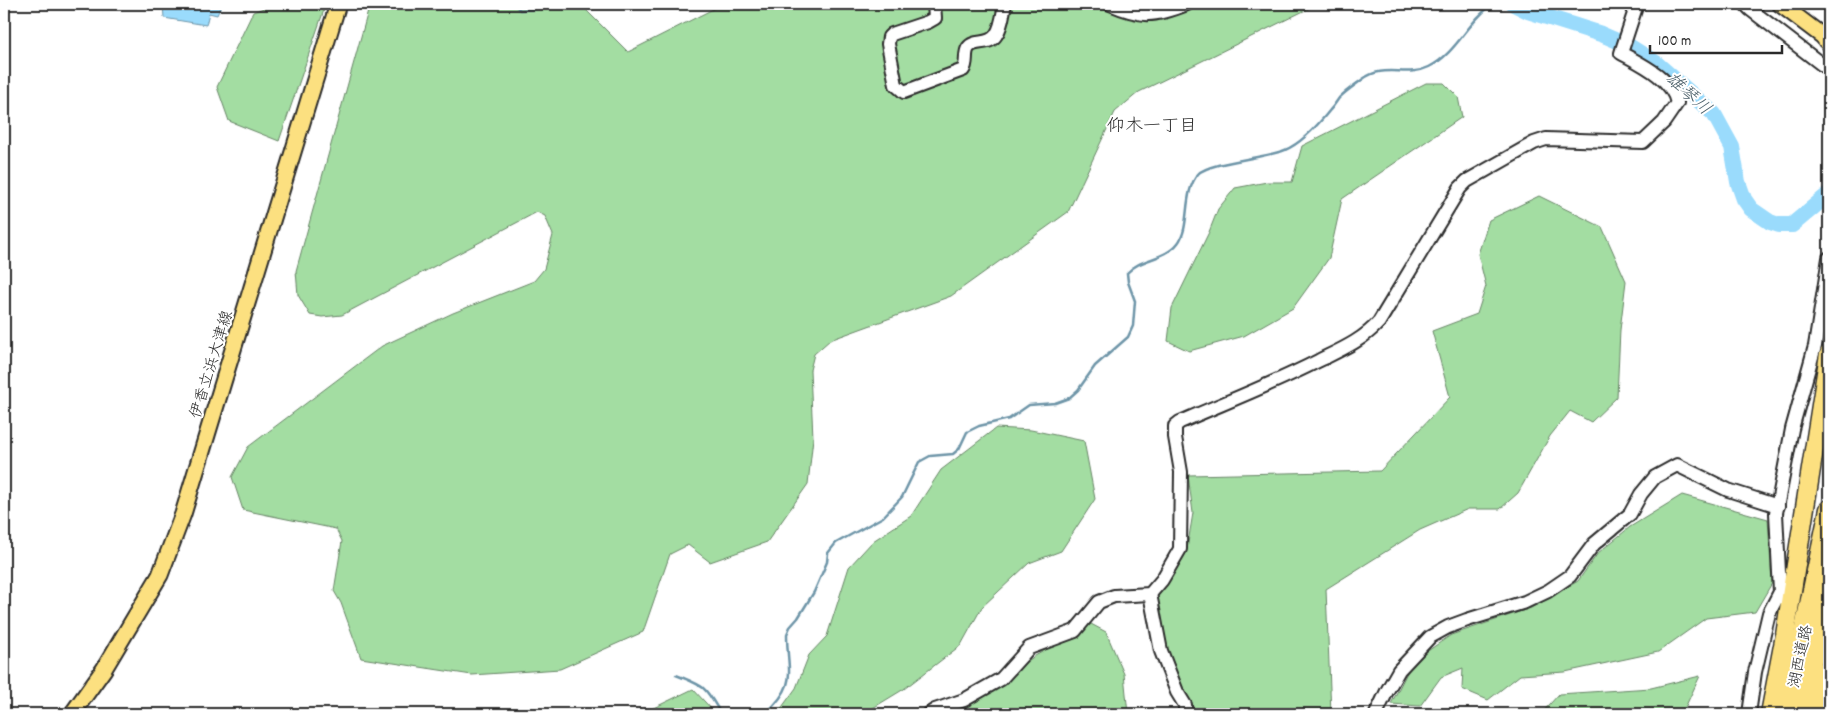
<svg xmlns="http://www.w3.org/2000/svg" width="1833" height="718" viewBox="0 0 1833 718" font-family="Dekko,'Klee One',sans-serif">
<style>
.green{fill:#a3dda2;stroke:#678466}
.water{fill:#9adbfc;stroke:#6e95a8}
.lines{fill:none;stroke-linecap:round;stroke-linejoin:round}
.stream{stroke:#6e95a8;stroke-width:2.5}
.river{stroke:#9adbfc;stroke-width:16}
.minor-casing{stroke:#2b2b2b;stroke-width:16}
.major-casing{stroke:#2b2b2b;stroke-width:19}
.highway-casing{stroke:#2b2b2b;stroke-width:21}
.minor{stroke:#fff;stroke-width:12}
.major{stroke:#fce080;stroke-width:15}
.highway{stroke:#fce080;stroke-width:18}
.labels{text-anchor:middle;stroke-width:4;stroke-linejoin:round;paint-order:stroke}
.street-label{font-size:16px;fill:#2b2b2b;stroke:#fff}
.water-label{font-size:18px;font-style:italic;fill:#4c606a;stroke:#fff}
.neighbourhood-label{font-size:18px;fill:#2b2b2b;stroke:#fff}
</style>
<rect width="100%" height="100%" fill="#fff"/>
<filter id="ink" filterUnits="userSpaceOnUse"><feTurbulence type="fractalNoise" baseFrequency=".02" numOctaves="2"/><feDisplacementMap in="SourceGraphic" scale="10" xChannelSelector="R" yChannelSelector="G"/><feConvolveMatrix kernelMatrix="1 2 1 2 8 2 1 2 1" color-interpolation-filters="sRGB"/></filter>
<g filter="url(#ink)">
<g class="green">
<polygon points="274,4 326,4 279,141 229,121 217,87 253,12"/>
<polygon points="370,4 580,4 628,52 723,4 1318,4 1139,92 1115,112 1068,212 951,296 830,340 814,354 810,370 813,438 808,484 767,542 710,562 688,545 670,554 643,632 560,669 472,675 361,658 341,603 334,591 342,541 336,529 243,510 232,477 248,447 382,346 453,313 534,281 544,269 553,235 545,216 537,212 342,315 322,317 310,315 298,295 296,271"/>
<polygon points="1426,83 1444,83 1458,97 1462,117 1342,199 1329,258 1293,308 1244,336 1189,351 1168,341 1172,308 1209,232 1218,209 1235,188 1267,182 1292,182 1302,146"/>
<polygon points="1539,196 1602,227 1626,281 1620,330 1617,397 1591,422 1570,411 1550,436 1518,493 1500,509 1468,509 1420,530 1326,589 1331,714 1197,714 1163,654 1153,599 1187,549 1193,513 1188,475 1380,471 1450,397 1432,331 1477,314 1486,286 1478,254 1489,220"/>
<polygon points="996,428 1031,430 1084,441 1095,499 1061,551 1029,563 982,607 961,645 904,689 863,714 777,714 796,688 809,655 827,636 849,567 873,541 911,516 941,470"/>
<polygon points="1682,495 1768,519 1772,583 1755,612 1706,618 1658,652 1565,672 1520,675 1488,700 1462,689 1463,668 1441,677 1420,706 1391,704 1413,661 1451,635 1531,608 1578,581 1598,553 1630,527"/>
<polygon points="1091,624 1106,632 1124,674 1128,714 947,714 1035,656"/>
<polygon points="1700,676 1682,714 1541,714 1559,694 1651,688"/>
<polygon points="693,689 716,714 641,714"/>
</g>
<polygon class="water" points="163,4 222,4 217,15 209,13 206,25 164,18"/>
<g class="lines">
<g class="stream">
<polyline points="514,4 520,10 536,9 539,4"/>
<path d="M676,675C707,687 705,687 721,714"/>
<path d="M765,714C799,683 787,673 787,634L790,627L798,618L814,592L827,562L828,553L836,543L883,517L902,497L919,462L930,456L953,454L959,449L967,432L979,426L1009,419L1029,405L1055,403L1069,398L1078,390L1095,366L1128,337L1133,326L1135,301L1128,282L1127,273C1140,258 1165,260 1178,243C1191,226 1182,193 1198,174C1209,162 1266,158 1285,150C1302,143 1318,125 1330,110C1334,106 1336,102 1339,98C1346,91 1355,85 1363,79C1383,63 1407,78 1429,67C1456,54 1468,21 1493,4"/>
</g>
<polyline class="river" points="1514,4 1528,11 1601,34 1629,46 1656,63 1714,114 1732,147 1738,182 1744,199 1751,209 1770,222 1779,225 1792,225 1829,194"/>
<g class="minor-casing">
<g id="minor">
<path d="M934,4L935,18L928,22L892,34L889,37L888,44L896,85L904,92L963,70C968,63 964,54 968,48C974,39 989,46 996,35C1002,27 1003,13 1005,4"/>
<path d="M1110,4C1142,18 1154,17 1187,4"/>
<polyline points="1745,4 1751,10 1829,70"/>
<polyline points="1150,594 1161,651 1177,692 1185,705 1185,714"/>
<path d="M929,714L935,710L964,700L1001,679L1029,648L1075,631L1099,602L1114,596L1150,594L1162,580L1180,549L1181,472L1175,437V426L1180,422C1226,402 1273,384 1318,361C1340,350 1362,341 1379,322L1460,188L1467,181L1534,143L1546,139L1643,142L1664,122L1677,103C1672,78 1641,64 1621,53L1637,4"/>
<polyline points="1376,714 1387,691 1399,670 1430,637 1448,627 1467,620 1525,602 1548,591 1570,576 1594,544 1630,514 1641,494 1655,477 1677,465 1728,490 1778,506"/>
<polyline points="1749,714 1755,672 1769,613 1780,592 1776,513 1792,429 1815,346 1829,258"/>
</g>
</g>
<g class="major-casing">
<g id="major">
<polyline points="1780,4 1829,41"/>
<polyline points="72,714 104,669 160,575 183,514 338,4"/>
</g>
</g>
<g class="highway-casing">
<g id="highway">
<polyline points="1826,39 1829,42"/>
<polyline points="1770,714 1785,635 1829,354"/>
<polyline points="1786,714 1829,509"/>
<polyline points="1801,714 1829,587"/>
<polyline points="1815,714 1829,668"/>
</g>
</g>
<use href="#minor" class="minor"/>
<use href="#major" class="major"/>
<use href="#highway" class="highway"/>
</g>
</g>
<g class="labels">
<g class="street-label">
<text transform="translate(210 364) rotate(-73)" y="6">伊香立浜大津線</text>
<text transform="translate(1799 656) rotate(-78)" y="6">湖西道路</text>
</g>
<g class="water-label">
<text transform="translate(1689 93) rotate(42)" y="6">雄琴川</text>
</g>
<g class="neighbourhood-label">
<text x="1152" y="131">仰木一丁目</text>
</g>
</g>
<rect width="1833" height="718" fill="none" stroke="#fff" stroke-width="20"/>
<rect x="10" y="10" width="1813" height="698" fill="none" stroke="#2b2b2b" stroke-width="2" filter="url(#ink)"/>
<path d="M1650 45v8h132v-8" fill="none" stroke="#2b2b2b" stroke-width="2.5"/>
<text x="1658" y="45" font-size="15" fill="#2b2b2b" stroke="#ffffff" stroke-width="4" paint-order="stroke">100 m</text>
</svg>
